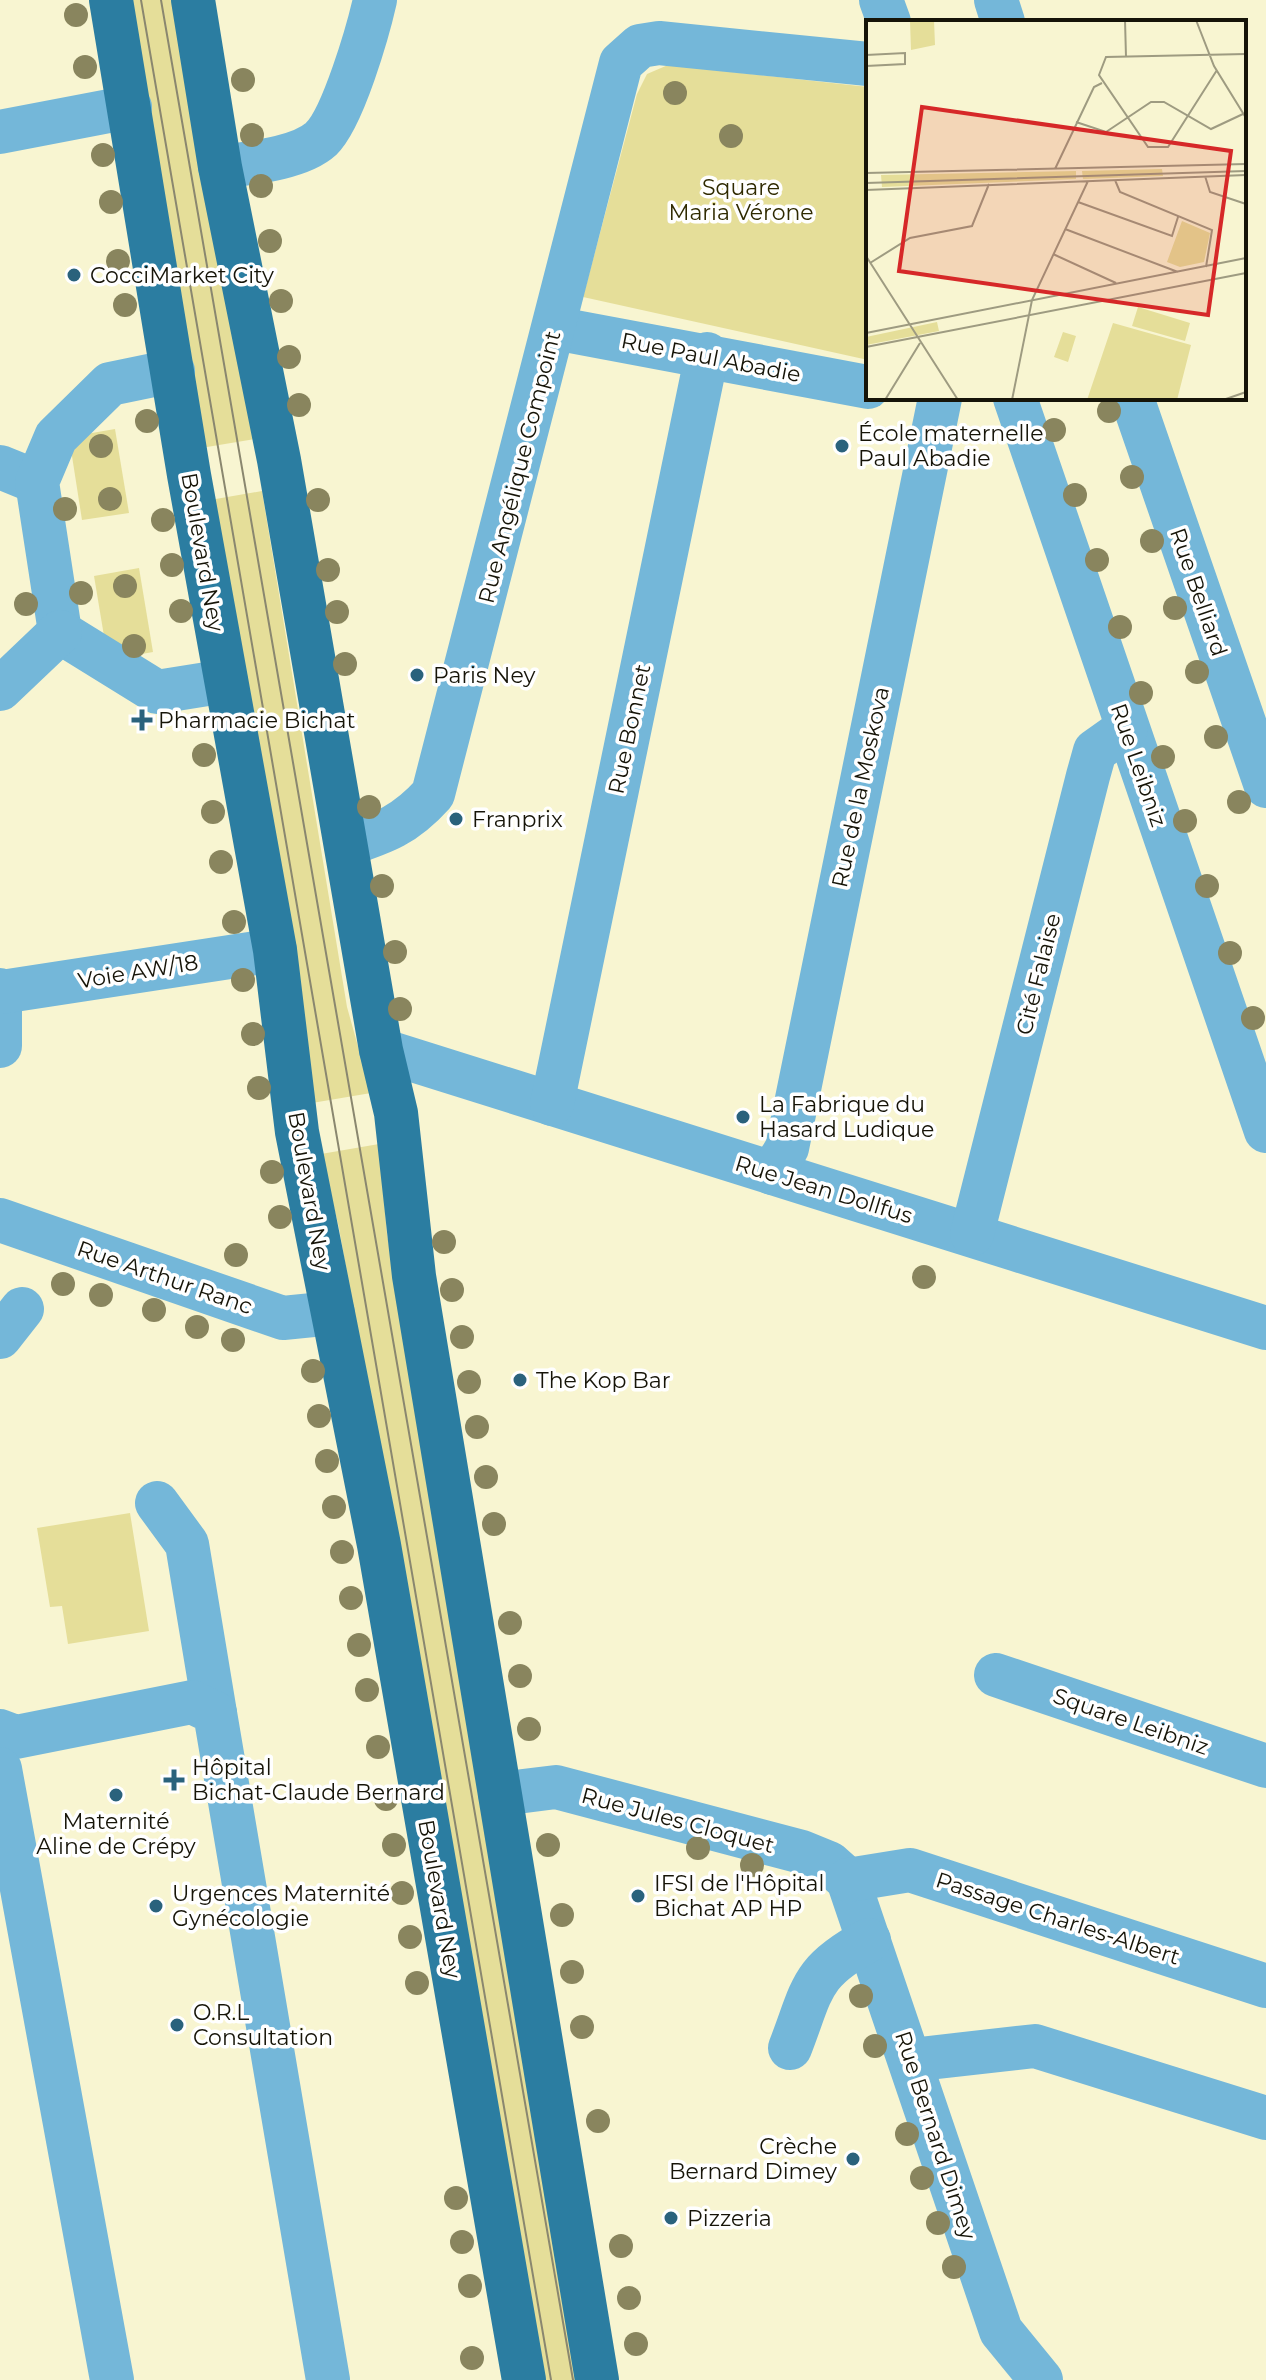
<svg xmlns="http://www.w3.org/2000/svg" width="1266" height="2380" viewBox="0 0 1266 2380" font-family="Montserrat,sans-serif">
<style>
.green{fill:#e5de99}
.lines{fill:none;stroke-linecap:round;stroke-linejoin:round}
.minor{stroke:#74b7d9;stroke-width:44}
.major{stroke:#2b7da1;stroke-width:44}
.tram{stroke:#8a876f;stroke-width:2}
.tree{fill:#89855e}
.poi-dot{fill:#2a627c;stroke:#fff;stroke-width:3}
.labels{text-anchor:middle;stroke-width:7;stroke-linejoin:round;paint-order:stroke}
.park-label{font-size:22px;fill:#2f2a00;stroke:#fff}
.poi-label{font-size:22px;fill:#161408;stroke:#fff;text-anchor:start}
.street-label{font-size:22px;fill:#161408;stroke:#fff}
.inset-road{fill:none;stroke:#9e9b81;stroke-width:2}
.view{fill:#d62828;fill-opacity:0.15;stroke:#d62828;stroke-width:4}
.inset-edge{fill:none;stroke:#161408;stroke-width:4}
</style>
<rect width="100%" height="100%" fill="#f8f5d1"/>
<g class="green">
<polygon points="130,0 175,0 255,439 201,448"/>
<polygon points="668,65 868,87 868,360 583,297 637,94 647,74"/>
<polygon points="115,429 129,513 82,520 69,437"/>
<polygon points="262,491 347,1007 371,1093 312,1103 210,500"/>
<polygon points="139,568 153,652 108,660 94,576"/>
<polygon points="379,1144 387,1234 585,2380 540,2380 339,1228 321,1154"/>
<polygon points="130,1513 149,1631 68,1644 62,1606 50,1607 37,1528"/>
</g>
<g class="lines">
<g class="minor">
<polyline points="881,0 889,22"/>
<polyline points="996,0 1003,22"/>
<polyline points="0,132 130,107"/>
<path d="M220,167C248,163 299,159 321,139C343,118 368,31 375,0"/>
<polyline points="554,328 868,387"/>
<polyline points="1015,398 1266,1131"/>
<polyline points="1132,398 1266,786"/>
<polyline points="0,467 37,482"/>
<polyline points="60,632 37,482 56,437 110,384 173,371"/>
<polyline points="60,632 157,692 226,681"/>
<polyline points="0,689 60,632"/>
<path d="M346,845C385,832 405,825 433,794L621,63L640,46L659,43L868,64"/>
<polyline points="0,990 0,1046"/>
<polyline points="1,992 275,950"/>
<polyline points="381,1050 1266,1328"/>
<polyline points="552,1104 707,354"/>
<polyline points="772,1173 787,1148 940,398"/>
<polyline points="0,1220 283,1318 333,1313"/>
<polyline points="972,1234 1088,776 1095,751 1126,729"/>
<polyline points="0,1337 22,1309"/>
<polyline points="157,1503 187,1544 215,1713"/>
<polyline points="996,1675 1266,1766"/>
<polyline points="0,1731 16,1737 192,1702 215,1713 328,2380"/>
<polyline points="0,1769 112,2380"/>
<polyline points="500,1794 556,1787 802,1852 829,1863 848,1880 1001,2331 1041,2380"/>
<polyline points="848,1880 910,1870 1266,1986"/>
<path d="M790,2048C813,1989 809,1972 869,1940"/>
<polyline points="911,2060 1035,2046 1266,2118"/>
</g>
<g class="major">
<polyline points="111,0 189,475 275,950 297,1132 379,1545 524,2380"/>
<polyline points="193,0 220,167 279,460 381,1050 396,1113 414,1276 597,2380"/>
</g>
<g class="tram">
<polyline points="141,0 551,2380"/>
<polyline points="161,0 573,2380"/>
</g>
</g>
<g class="tree">
<circle cx="76" cy="15" r="12"/>
<circle cx="85" cy="67" r="12"/>
<circle cx="243" cy="80" r="12"/>
<circle cx="675" cy="93" r="12"/>
<circle cx="252" cy="135" r="12"/>
<circle cx="731" cy="136" r="12"/>
<circle cx="103" cy="155" r="12"/>
<circle cx="261" cy="186" r="12"/>
<circle cx="111" cy="202" r="12"/>
<circle cx="270" cy="241" r="12"/>
<circle cx="118" cy="261" r="12"/>
<circle cx="281" cy="301" r="12"/>
<circle cx="125" cy="305" r="12"/>
<circle cx="289" cy="357" r="12"/>
<circle cx="299" cy="405" r="12"/>
<circle cx="1109" cy="411" r="12"/>
<circle cx="147" cy="421" r="12"/>
<circle cx="1054" cy="430" r="12"/>
<circle cx="101" cy="446" r="12"/>
<circle cx="1132" cy="477" r="12"/>
<circle cx="1075" cy="495" r="12"/>
<circle cx="110" cy="499" r="12"/>
<circle cx="318" cy="500" r="12"/>
<circle cx="65" cy="509" r="12"/>
<circle cx="163" cy="520" r="12"/>
<circle cx="1152" cy="541" r="12"/>
<circle cx="1097" cy="560" r="12"/>
<circle cx="172" cy="565" r="12"/>
<circle cx="328" cy="570" r="12"/>
<circle cx="125" cy="586" r="12"/>
<circle cx="81" cy="593" r="12"/>
<circle cx="26" cy="604" r="12"/>
<circle cx="1175" cy="608" r="12"/>
<circle cx="181" cy="611" r="12"/>
<circle cx="337" cy="612" r="12"/>
<circle cx="1120" cy="627" r="12"/>
<circle cx="134" cy="646" r="12"/>
<circle cx="345" cy="664" r="12"/>
<circle cx="1197" cy="672" r="12"/>
<circle cx="1141" cy="693" r="12"/>
<circle cx="1216" cy="737" r="12"/>
<circle cx="204" cy="755" r="12"/>
<circle cx="1163" cy="757" r="12"/>
<circle cx="1239" cy="802" r="12"/>
<circle cx="369" cy="807" r="12"/>
<circle cx="213" cy="812" r="12"/>
<circle cx="1185" cy="821" r="12"/>
<circle cx="221" cy="862" r="12"/>
<circle cx="382" cy="886" r="12"/>
<circle cx="1207" cy="886" r="12"/>
<circle cx="234" cy="922" r="12"/>
<circle cx="395" cy="952" r="12"/>
<circle cx="1230" cy="953" r="12"/>
<circle cx="243" cy="980" r="12"/>
<circle cx="400" cy="1009" r="12"/>
<circle cx="1253" cy="1018" r="12"/>
<circle cx="253" cy="1034" r="12"/>
<circle cx="259" cy="1088" r="12"/>
<circle cx="272" cy="1172" r="12"/>
<circle cx="280" cy="1217" r="12"/>
<circle cx="444" cy="1242" r="12"/>
<circle cx="236" cy="1255" r="12"/>
<circle cx="924" cy="1277" r="12"/>
<circle cx="63" cy="1284" r="12"/>
<circle cx="452" cy="1290" r="12"/>
<circle cx="101" cy="1295" r="12"/>
<circle cx="154" cy="1310" r="12"/>
<circle cx="197" cy="1327" r="12"/>
<circle cx="462" cy="1337" r="12"/>
<circle cx="233" cy="1340" r="12"/>
<circle cx="313" cy="1371" r="12"/>
<circle cx="469" cy="1382" r="12"/>
<circle cx="319" cy="1416" r="12"/>
<circle cx="477" cy="1427" r="12"/>
<circle cx="327" cy="1461" r="12"/>
<circle cx="486" cy="1477" r="12"/>
<circle cx="334" cy="1507" r="12"/>
<circle cx="494" cy="1524" r="12"/>
<circle cx="342" cy="1552" r="12"/>
<circle cx="351" cy="1598" r="12"/>
<circle cx="510" cy="1623" r="12"/>
<circle cx="359" cy="1645" r="12"/>
<circle cx="520" cy="1676" r="12"/>
<circle cx="367" cy="1690" r="12"/>
<circle cx="529" cy="1729" r="12"/>
<circle cx="378" cy="1747" r="12"/>
<circle cx="386" cy="1799" r="12"/>
<circle cx="394" cy="1845" r="12"/>
<circle cx="548" cy="1845" r="12"/>
<circle cx="698" cy="1848" r="12"/>
<circle cx="752" cy="1865" r="12"/>
<circle cx="402" cy="1893" r="12"/>
<circle cx="562" cy="1915" r="12"/>
<circle cx="410" cy="1937" r="12"/>
<circle cx="572" cy="1972" r="12"/>
<circle cx="417" cy="1983" r="12"/>
<circle cx="861" cy="1996" r="12"/>
<circle cx="582" cy="2027" r="12"/>
<circle cx="875" cy="2046" r="12"/>
<circle cx="598" cy="2121" r="12"/>
<circle cx="907" cy="2134" r="12"/>
<circle cx="922" cy="2178" r="12"/>
<circle cx="456" cy="2198" r="12"/>
<circle cx="938" cy="2223" r="12"/>
<circle cx="462" cy="2242" r="12"/>
<circle cx="621" cy="2246" r="12"/>
<circle cx="954" cy="2267" r="12"/>
<circle cx="470" cy="2286" r="12"/>
<circle cx="629" cy="2298" r="12"/>
<circle cx="636" cy="2344" r="12"/>
<circle cx="472" cy="2358" r="12"/>
</g>
<g class="poi-dot">
<circle cx="74" cy="275" r="8"/>
<circle cx="842" cy="446" r="8"/>
<circle cx="417" cy="675" r="8"/>
<path d="M138 708h8v8h8v8h-8v8h-8v-8h-8v-8h8z"/>
<circle cx="456" cy="819" r="8"/>
<circle cx="743" cy="1117" r="8"/>
<circle cx="520" cy="1380" r="8"/>
<path d="M170 1768h8v8h8v8h-8v8h-8v-8h-8v-8h8z"/>
<circle cx="116" cy="1795" r="8"/>
<circle cx="638" cy="1896" r="8"/>
<circle cx="156" cy="1906" r="8"/>
<circle cx="177" cy="2025" r="8"/>
<circle cx="853" cy="2159" r="8"/>
<circle cx="671" cy="2218" r="8"/>
</g>
<g class="labels">
<g class="park-label">
<text x="741" y="195">Square<tspan x="741" dy="25">Maria Vérone</tspan></text>
</g>
<g class="poi-label">
<text x="90" y="283">CocciMarket City</text>
<text x="858" y="441">École maternelle<tspan x="858" dy="25">Paul Abadie</tspan></text>
<text x="433" y="683">Paris Ney</text>
<text x="158" y="728">Pharmacie Bichat</text>
<text x="472" y="827">Franprix</text>
<text x="759" y="1112">La Fabrique du<tspan x="759" dy="25">Hasard Ludique</tspan></text>
<text x="536" y="1388">The Kop Bar</text>
<text x="192" y="1775">Hôpital<tspan x="192" dy="25">Bichat-Claude Bernard</tspan></text>
<text x="116" y="1829" text-anchor="middle">Maternité<tspan x="116" dy="25">Aline de Crépy</tspan></text>
<text x="654" y="1891">IFSI de l'Hôpital<tspan x="654" dy="25">Bichat AP HP</tspan></text>
<text x="172" y="1901">Urgences Maternité<tspan x="172" dy="25">Gynécologie</tspan></text>
<text x="193" y="2020">O.R.L<tspan x="193" dy="25">Consultation</tspan></text>
<text x="837" y="2154" text-anchor="end">Crèche<tspan x="837" dy="25">Bernard Dimey</tspan></text>
<text x="687" y="2226">Pizzeria</text>
</g>
<g class="street-label">
<text transform="translate(711 357) rotate(11)" y="8">Rue Paul Abadie</text>
<text transform="translate(519 467) rotate(-76)" y="8">Rue Angélique Compoint</text>
<text transform="translate(203 552) rotate(80)" y="8">Boulevard Ney</text>
<text transform="translate(1199 592) rotate(71)" y="8">Rue Belliard</text>
<text transform="translate(629 729) rotate(-78)" y="8">Rue Bonnet</text>
<text transform="translate(1139 765) rotate(71)" y="8">Rue Leibniz</text>
<text transform="translate(860 787) rotate(-78)" y="8">Rue de la Moskova</text>
<text transform="translate(138 971) rotate(-9)" y="8">Voie AW/18</text>
<text transform="translate(1038 974) rotate(-76)" y="8">Cité Falaise</text>
<text transform="translate(824 1189) rotate(17)" y="8">Rue Jean Dollfus</text>
<text transform="translate(310 1191) rotate(80)" y="8">Boulevard Ney</text>
<text transform="translate(165 1277) rotate(19)" y="8">Rue Arthur Ranc</text>
<text transform="translate(1131 1721) rotate(19)" y="8">Square Leibniz</text>
<text transform="translate(678 1820) rotate(15)" y="8">Rue Jules Cloquet</text>
<text transform="translate(440 1899) rotate(80)" y="8">Boulevard Ney</text>
<text transform="translate(1058 1918) rotate(18)" y="8">Passage Charles-Albert</text>
<text transform="translate(936 2135) rotate(72)" y="8">Rue Bernard Dimey</text>
</g>
</g>
<g transform="translate(866 20)">
<rect width="380" height="380" fill="#f8f5d1"/>
<path d="M2,0H68L69,25L45,30L44,1ZM296,149L297,156L217,159L216,151ZM210,151V159L16,167L15,155ZM316,201L344,213L338,242L314,247L301,242ZM272,287L324,303L319,321L266,306ZM71,302L73,311L0,325V317ZM247,303L325,325L311,380H221ZM197,312L210,316L202,342L188,337Z" fill="#e5de99"/>
<path class="inset-road" d="M259,0L260,37M330,0L348,46L380,98M0,35L39,33V44L0,46M351,50L302,127H282L233,55L240,37L380,34M210,102L240,112L285,82H298L345,109L377,94M189,149L228,67L236,63M0,153L380,144M339,156L344,172L380,184M249,160L254,172L346,210L340,247M0,163L380,151M0,170L380,155M212,182L306,216L312,197M199,209L312,252M187,234L250,263M0,236L92,380M4,243L44,218L106,206L123,164M0,313L380,238M0,327L380,253M19,380L54,323M146,380L166,280L222,161M357,380L380,372"/>
<path class="view" d="M56,87L365,131L342,295L33,251Z"/>
<rect width="380" height="380" class="inset-edge"/>
</g>
</svg>
